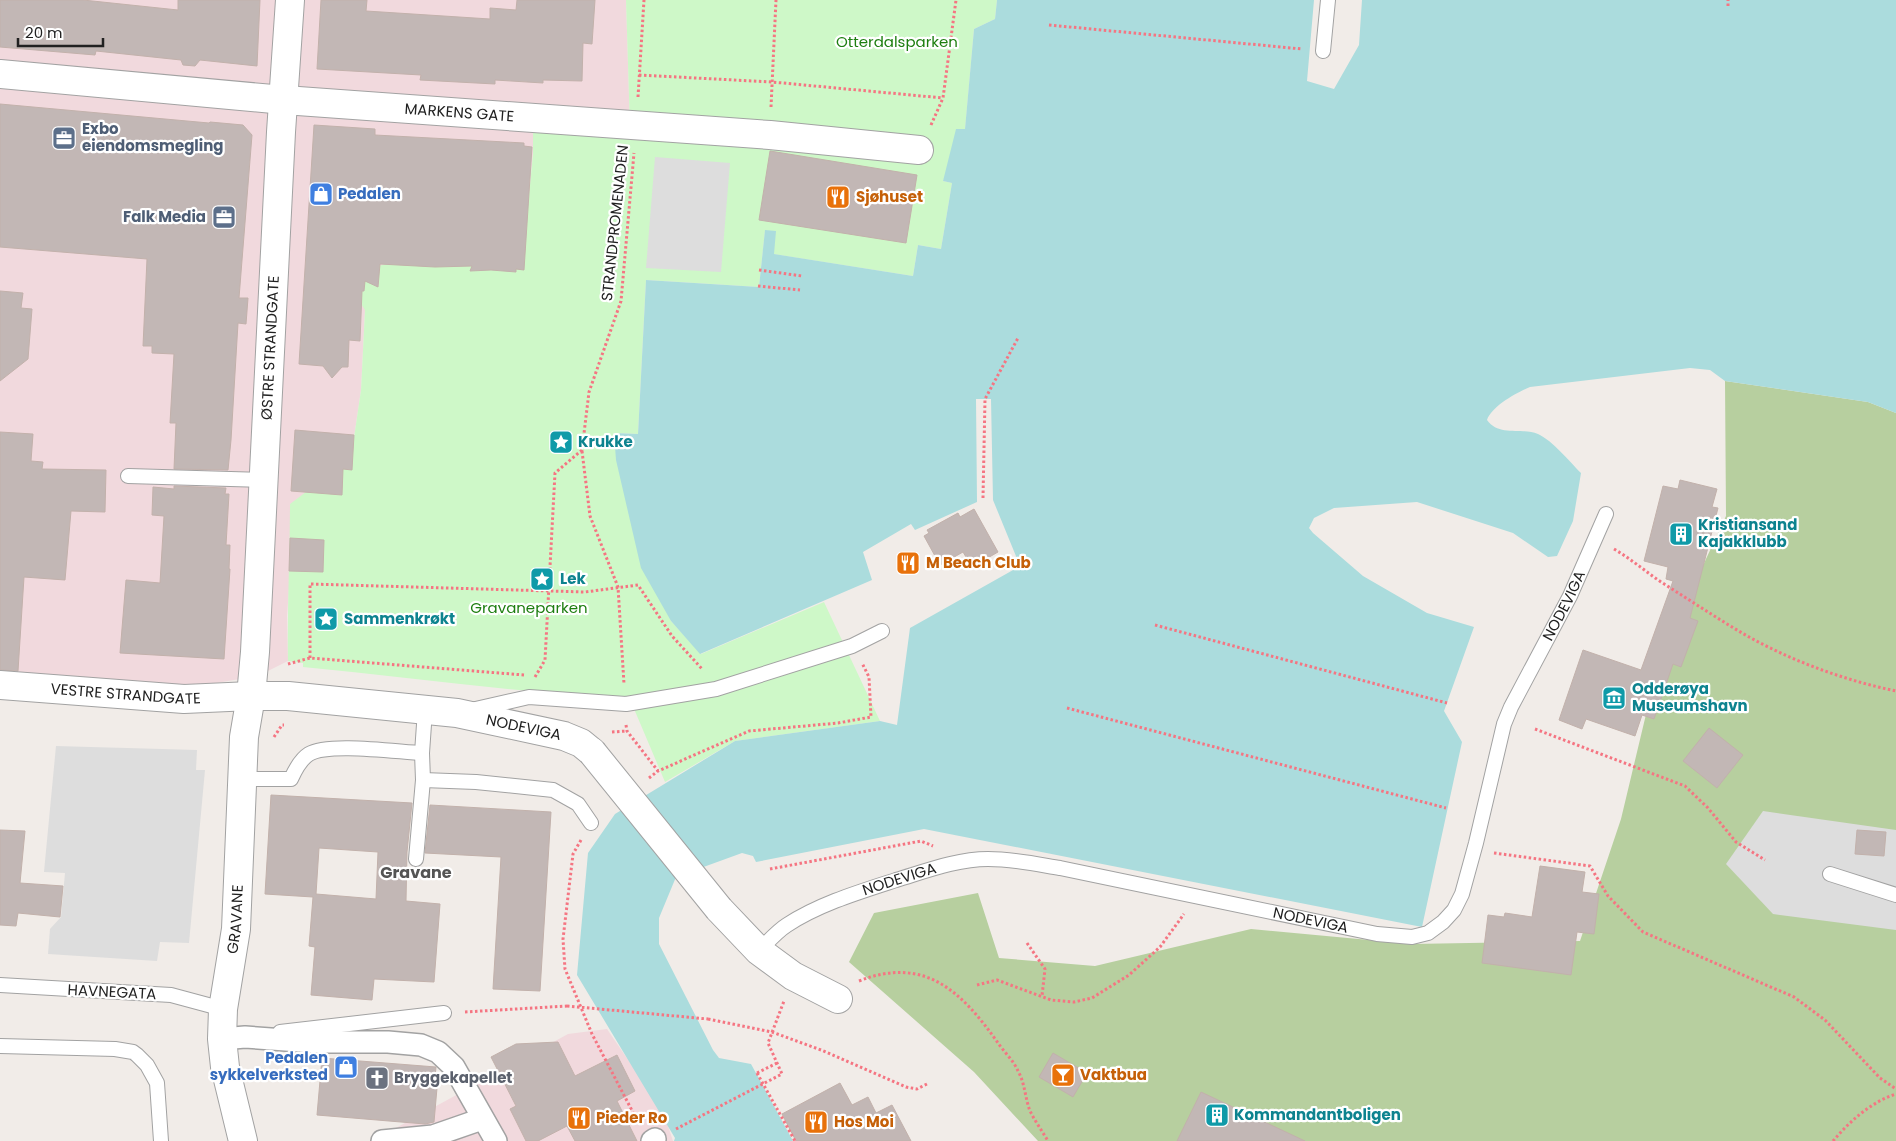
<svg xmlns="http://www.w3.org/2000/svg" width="1896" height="1141" viewBox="0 0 1896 1141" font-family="Poppins,sans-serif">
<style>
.commercial{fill:#f1d9dd}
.forest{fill:#b7cf9f}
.park{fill:#cef8c8}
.parking{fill:#ddd}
.water{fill:#abdcdd}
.building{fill:#c2b7b5;stroke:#c2b1ab;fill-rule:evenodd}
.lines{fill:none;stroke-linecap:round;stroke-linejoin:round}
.service-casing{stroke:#a2a2a2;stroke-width:16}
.pedestrian-casing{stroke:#a2a2a2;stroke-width:24}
.minor-casing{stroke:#a2a2a2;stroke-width:30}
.tertiary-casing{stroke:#a2a2a2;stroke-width:30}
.path{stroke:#f57582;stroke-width:3;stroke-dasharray:2.5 2.5;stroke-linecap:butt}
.service{stroke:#fff;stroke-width:14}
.pedestrian{stroke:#fff;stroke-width:21}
.minor{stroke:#fff;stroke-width:28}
.tertiary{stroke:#fff;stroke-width:28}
.minor-bridge-casing{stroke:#a2a2a2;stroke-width:30;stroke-linecap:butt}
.path-bridge{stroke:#f57582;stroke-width:3;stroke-dasharray:2.5 2.5;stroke-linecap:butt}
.minor-bridge{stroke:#fff;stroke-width:28}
.labels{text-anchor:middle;stroke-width:4.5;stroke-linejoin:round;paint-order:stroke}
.park-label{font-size:15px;fill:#1d7e10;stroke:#fff}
.street-label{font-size:15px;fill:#212121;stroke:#fff}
.service-label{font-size:15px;font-weight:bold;fill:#4e5e75;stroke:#fff;text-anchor:start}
.shop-label{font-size:15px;font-weight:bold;fill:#366cbe;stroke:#fff;text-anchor:start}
.food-label{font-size:15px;font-weight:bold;fill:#c56008;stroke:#fff;text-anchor:start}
.culture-label{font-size:15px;font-weight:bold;fill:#0d838f;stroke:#fff;text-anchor:start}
.worship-label{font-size:15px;font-weight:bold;fill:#5b616d;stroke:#fff;text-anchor:start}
.neighbourhood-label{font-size:16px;font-weight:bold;fill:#545454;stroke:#fff}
</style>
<rect width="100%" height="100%" fill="#f1ece8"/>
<g class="commercial">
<polygon points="0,0 626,0 630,128 533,120 533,154 522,266 365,310 361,390 351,458 290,576 287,616 288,661 258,676 181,689 0,676"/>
<polygon points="607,1029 663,1111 673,1141 372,1141 568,1034"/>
</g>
<polygon class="forest" points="1725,381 1868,402 1896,413 1896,1141 1038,1141 974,1072 849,962 874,913 978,893 999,958 1095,966 1251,929 1412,944 1580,941 1621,819 1659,660 1726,516"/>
<path class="park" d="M626,0H997L995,19L974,29L965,130L943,181L952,183L941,249L918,245L913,276L773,254L765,231L759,287L646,280L638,434L614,433L671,621L701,654L824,602L880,721L735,741L665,782L629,697C520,694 411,677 303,667V663L288,661C287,608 290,556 290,504L351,458L361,390L365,310L342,274L387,264L522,266L533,154V120L630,128Z"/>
<g class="parking">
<polygon points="655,157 730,163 721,272 646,268"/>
<polygon points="56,746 197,750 196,770 205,770 189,943 160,942 157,961 48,954 50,929 61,917 65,873 44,872"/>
<polygon points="1763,811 1896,830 1896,930 1773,914 1726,864"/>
</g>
<path class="water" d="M997,0H1314L1307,81L1334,89L1359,45L1362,0H1896V413L1868,402L1725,381L1710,370L1690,368L1530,387C1516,393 1492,406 1487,420C1499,437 1521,427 1538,434C1553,441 1569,461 1581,473L1573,521L1557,556L1548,557L1513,533L1417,502L1334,508L1314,518L1309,528L1313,533L1363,576L1427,613L1474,627L1444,711L1462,742L1422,927L924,829L756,862L753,856L742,853L676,877L659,918V944L713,1050L719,1058L751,1064L793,1141H674L675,1138L577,975L588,853L615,814L735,741L880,721L897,725L910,628L1020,566L993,500L991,399H976L977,502L915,530L911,524L863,552L872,580L700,654L671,621L641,568L616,460L614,433L638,434L646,280L759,287L765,230L776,231L774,254L913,276L918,245L941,249L952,183L943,181L956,129H965L974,29L995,19Z"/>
<g class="building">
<polygon points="0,0 83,0 178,10 178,0 260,0 257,66 200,60 195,66 183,65 181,60 96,51 95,55 0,47"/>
<polygon points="321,0 367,0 366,11 490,19 490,8 516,10 517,0 595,0 592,44 583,43 582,81 543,80 543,83 495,80 495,84 420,80 421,75 317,69"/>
<polygon points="0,104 209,123 210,122 243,125 252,135 239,298 248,298 246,324 238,323 231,440 228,470 174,469 176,423 170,423 174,354 152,353 152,346 143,346 147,259 0,247"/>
<polygon points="314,125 375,129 375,135 524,143 524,146 532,147 524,270 516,269 516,272 491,270 470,271 472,266 435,267 380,264 378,287 365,281 364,291 362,291 360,341 349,340 348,367 342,367 332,378 323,366 299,364"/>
<polygon points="770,151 917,175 906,243 759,220"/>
<polygon points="0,291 23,293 21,308 32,309 28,359 0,381"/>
<polygon points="295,430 354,435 352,470 343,469 342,495 291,491"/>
<polygon points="0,432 33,434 31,461 43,462 42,469 106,470 105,512 71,511 65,580 24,577 18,671 0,670"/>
<polygon points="1680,480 1717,489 1712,507 1718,508 1690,618 1698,621 1681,667 1673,664 1654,719 1642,715 1635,736 1586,719 1582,729 1559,720 1583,650 1641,670 1673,581 1666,579 1668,567 1644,561 1663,486 1678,489"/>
<polygon points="174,486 226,488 225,494 229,494 226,545 230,545 229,569 230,569 224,659 120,653 126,580 160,583 164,516 152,515 153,487 174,489"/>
<polygon points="974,509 998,552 972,567 963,552 940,565 924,536 929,533 927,530 958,513 960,517"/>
<polygon points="290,538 324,540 323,572 289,571"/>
<polygon points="1709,728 1743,755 1717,788 1683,761"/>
<path d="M271,795L412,803L407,852L406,901L440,904L434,982L374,979L372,1000L311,995L315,947L309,946L313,897L265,894ZM319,848L378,852L376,899L316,894Z"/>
<polygon points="430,805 551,812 540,991 493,989 501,857 425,853"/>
<polygon points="0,830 25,831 20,883 63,886 60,917 18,913 16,926 0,925"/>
<polygon points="1857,830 1886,832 1884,856 1855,854"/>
<polygon points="1540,866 1585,872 1582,892 1599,894 1594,934 1577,932 1571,975 1482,963 1488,915 1504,917 1505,913 1532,917"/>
<polygon points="558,1042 575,1076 617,1055 635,1091 617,1101 637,1141 575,1141 567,1126 538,1141 526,1141 510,1109 516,1106 491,1057 516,1044"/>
<polygon points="1053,1053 1087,1073 1073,1097 1039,1077"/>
<polygon points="322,1058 436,1067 434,1088 437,1088 434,1122 425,1124 317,1115"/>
<polygon points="840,1083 852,1105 868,1097 876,1113 892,1105 911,1141 796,1141 782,1114"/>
<polygon points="1201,1092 1252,1116 1305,1141 1177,1141"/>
</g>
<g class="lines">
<g class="service-casing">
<g id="service">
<polyline points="1323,51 1328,0"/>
<polyline points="128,476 264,480"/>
<polyline points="471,710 529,697 626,704 716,689 852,646 882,631"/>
<path d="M243,779H291C295,770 301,759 309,754C328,742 398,752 422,753"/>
<polyline points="423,780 476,782 553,790 578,804 591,823"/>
<polyline points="416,859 423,780 422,753 425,710"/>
<polyline points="1830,874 1896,895"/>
<path id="s1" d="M759,951C768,942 776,932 787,925C819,904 859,892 896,880C926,871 957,859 988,859C1013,859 1036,864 1060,868L1377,934L1412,937L1428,933L1443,922L1454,910L1462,894L1476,843L1504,724L1511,707L1570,596L1606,514"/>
<polyline points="0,985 171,995 223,1009"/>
<polyline points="280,1032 444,1013"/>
<polyline points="0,1046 115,1049 133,1052 137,1055 147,1065 157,1083 161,1141"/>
</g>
</g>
<g class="pedestrian-casing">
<g id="pedestrian">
<polyline points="222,1039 245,1037 313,1042 388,1042 421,1045 438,1052 454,1067 496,1141"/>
<polyline points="382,1141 433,1136 482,1119"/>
<polyline points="652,1141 655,1139"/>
</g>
</g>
<g class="minor-casing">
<g id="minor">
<path id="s2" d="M0,74L284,100L770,135L919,150"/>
<path id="s3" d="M251,696H288L457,713L564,736L581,743L592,752"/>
<polyline points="719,909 759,951 793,976 838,999"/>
</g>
</g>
<g class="tertiary-casing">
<g id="tertiary">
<path id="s4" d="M0,685L184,699L251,696"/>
<path id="s5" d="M243,1141L225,1067L222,1039L223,1009L236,929L244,737L251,696L255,652L281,132L290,0"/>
</g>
</g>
<g class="path">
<polyline points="1728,6 1728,0"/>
<polyline points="1049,25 1302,49"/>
<polyline points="639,75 772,82 943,98"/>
<polyline points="638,97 644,0"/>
<polyline points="771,107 776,0"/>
<polyline points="931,125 943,98 956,0"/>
<polyline points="759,270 802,276"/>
<polyline points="758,286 800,290"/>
<polyline points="582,451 590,516 618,587 624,684"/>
<polyline points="983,498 985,399 1018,338"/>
<path d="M1614,549C1631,559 1645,571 1661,582C1688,599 1715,617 1742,633C1789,660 1843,680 1896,691"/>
<polyline points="1155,625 1447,703"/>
<polyline points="310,658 310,584 585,592 638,585 672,636 703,670"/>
<polyline points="288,664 310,658 524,675"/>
<polyline points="535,677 545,660 555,473 582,450 589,392 621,301 634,153"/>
<polyline points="1067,708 1446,808"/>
<polyline points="626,725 627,731 658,771"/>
<polyline points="1535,729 1685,786 1708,808 1736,842 1765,860"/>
<polyline points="612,732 627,731"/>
<polyline points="274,737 282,725 284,725"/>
<polyline points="649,778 658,771 749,731 838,723 871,717 869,677 862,663"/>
<polyline points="581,840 573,854 563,939 565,969 592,1034 638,1122"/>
<polyline points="1494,853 1590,866 1608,896 1643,932 1794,997 1825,1020 1880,1078 1896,1089"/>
<polyline points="770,869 921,841 933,846"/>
<polyline points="1027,943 1045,969 1042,996"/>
<path d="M859,981C925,955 962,992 998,1043C1004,1052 1014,1061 1018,1071C1025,1083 1025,1098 1030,1111C1035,1121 1042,1131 1048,1141"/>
<polyline points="977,985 997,980 1051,1000 1074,1002 1092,998 1129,975 1160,947 1184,914"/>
<polyline points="465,1012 567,1006"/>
<polyline points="708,1019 772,1032 821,1050 906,1087 917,1089 929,1083"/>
<polyline points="757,1073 777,1063"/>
<polyline points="676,1129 782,1074 768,1043 784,1001"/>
<path d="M1833,1141C1850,1121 1871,1102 1896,1094"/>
</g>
<use href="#service" class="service"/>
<use href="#pedestrian" class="pedestrian"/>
<use href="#minor" class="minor"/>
<use href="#tertiary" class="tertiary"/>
<g class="minor-bridge-casing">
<polyline id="minor-bridge" points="592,752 719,909"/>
</g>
<g class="path-bridge">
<polyline points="567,1006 708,1019"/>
<polyline points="757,1073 795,1141"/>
</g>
<use href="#minor-bridge" class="minor-bridge"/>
</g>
<defs>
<g id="office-square" transform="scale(1.25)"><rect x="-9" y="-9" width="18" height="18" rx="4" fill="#5c6f8a" stroke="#fff"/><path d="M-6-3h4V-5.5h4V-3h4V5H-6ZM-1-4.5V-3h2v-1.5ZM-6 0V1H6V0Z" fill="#fff"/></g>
<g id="shop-square" transform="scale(1.25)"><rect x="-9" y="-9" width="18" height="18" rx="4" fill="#3f7fe0" stroke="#fff"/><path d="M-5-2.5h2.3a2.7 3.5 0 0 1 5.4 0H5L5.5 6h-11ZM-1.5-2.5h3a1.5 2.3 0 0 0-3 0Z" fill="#fff"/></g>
<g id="restaurant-square" transform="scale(1.25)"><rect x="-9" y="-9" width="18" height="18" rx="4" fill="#e8710a" stroke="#fff"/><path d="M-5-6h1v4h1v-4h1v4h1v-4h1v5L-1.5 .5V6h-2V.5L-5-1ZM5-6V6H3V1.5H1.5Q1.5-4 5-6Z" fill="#fff"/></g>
<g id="sight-square" transform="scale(1.25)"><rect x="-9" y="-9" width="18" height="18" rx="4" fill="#0f9aa8" stroke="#fff"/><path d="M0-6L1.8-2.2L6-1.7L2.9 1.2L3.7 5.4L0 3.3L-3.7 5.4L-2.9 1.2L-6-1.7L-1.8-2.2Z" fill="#fff"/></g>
<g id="building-square" transform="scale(1.25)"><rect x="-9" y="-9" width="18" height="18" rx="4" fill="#0f9aa8" stroke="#fff"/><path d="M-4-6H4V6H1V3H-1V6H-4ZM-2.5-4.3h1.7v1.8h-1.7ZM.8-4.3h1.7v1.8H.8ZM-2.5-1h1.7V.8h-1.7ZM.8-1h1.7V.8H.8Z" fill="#fff"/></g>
<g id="museum-square" transform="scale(1.25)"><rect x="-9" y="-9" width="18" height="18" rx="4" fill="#0f9aa8" stroke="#fff"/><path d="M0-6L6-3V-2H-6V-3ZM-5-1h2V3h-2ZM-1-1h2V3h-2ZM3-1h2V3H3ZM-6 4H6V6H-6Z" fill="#fff"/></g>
<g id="bar-square" transform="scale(1.25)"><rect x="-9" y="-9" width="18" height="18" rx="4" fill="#e8710a" stroke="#fff"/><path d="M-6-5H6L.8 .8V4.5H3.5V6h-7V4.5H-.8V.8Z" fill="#fff"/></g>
<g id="church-square" transform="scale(1.25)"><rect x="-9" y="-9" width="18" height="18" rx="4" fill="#6b7280" stroke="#fff"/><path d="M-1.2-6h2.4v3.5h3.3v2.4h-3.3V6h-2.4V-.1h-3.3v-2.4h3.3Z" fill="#fff"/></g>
</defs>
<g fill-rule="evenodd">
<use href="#office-square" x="64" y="138"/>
<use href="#shop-square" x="321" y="194"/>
<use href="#restaurant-square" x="838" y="197"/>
<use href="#office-square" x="224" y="217"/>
<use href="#sight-square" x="561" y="442"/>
<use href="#building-square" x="1681" y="534"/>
<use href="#restaurant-square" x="908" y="563"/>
<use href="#sight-square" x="542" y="579"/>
<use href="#sight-square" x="326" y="619"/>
<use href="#museum-square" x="1614" y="698"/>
<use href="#shop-square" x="346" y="1067"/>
<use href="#bar-square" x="1063" y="1075"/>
<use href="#church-square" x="377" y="1078"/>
<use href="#building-square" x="1217" y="1115"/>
<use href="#restaurant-square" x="579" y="1118"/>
<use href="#restaurant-square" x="816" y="1122"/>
</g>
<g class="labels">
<g class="park-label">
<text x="897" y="47">Otterdalsparken</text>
<text x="529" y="613">Gravaneparken</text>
</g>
<g class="street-label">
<text dy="5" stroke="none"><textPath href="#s2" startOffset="461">MARKENS GATE</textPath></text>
<text transform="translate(615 223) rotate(-84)" y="5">STRANDPROMENADEN</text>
<text dy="5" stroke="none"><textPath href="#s5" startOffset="798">ØSTRE STRANDGATE</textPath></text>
<text dy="5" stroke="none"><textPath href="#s1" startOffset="1060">NODEVIGA</textPath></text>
<text dy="5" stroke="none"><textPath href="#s4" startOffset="126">VESTRE STRANDGATE</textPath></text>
<text dy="5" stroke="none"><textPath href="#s3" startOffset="275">NODEVIGA</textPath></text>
<text dy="5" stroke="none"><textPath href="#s1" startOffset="160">NODEVIGA</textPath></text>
<text dy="5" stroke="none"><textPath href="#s5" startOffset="225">GRAVANE</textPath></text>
<text dy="5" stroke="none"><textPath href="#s1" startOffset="580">NODEVIGA</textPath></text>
<text transform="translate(112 992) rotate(3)" y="5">HAVNEGATA</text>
</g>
<g class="service-label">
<text x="82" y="134">Exbo<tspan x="82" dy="17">eiendomsmegling</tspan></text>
<text x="206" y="222" text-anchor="end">Falk Media</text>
</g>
<g class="shop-label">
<text x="338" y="199">Pedalen</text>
<text x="328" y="1063" text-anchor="end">Pedalen<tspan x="328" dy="17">sykkelverksted</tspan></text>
</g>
<g class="food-label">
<text x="856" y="202">Sjøhuset</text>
<text x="926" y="568">M Beach Club</text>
<text x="1080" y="1080">Vaktbua</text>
<text x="596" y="1123">Pieder Ro</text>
<text x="834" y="1127">Hos Moi</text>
</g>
<g class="culture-label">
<text x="578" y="447">Krukke</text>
<text x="1698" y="530">Kristiansand<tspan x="1698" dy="17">Kajakklubb</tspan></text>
<text x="560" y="584">Lek</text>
<text x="344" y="624">Sammenkrøkt</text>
<text x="1632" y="694">Odderøya<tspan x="1632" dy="17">Museumshavn</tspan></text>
<text x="1234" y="1120">Kommandantboligen</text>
</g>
<g class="worship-label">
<text x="394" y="1083">Bryggekapellet</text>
</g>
<g class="neighbourhood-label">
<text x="416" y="878">Gravane</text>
</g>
</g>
<path d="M18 38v8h85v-8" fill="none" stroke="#212121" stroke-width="2.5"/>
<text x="25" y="38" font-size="15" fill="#212121" stroke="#ffffff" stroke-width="4" paint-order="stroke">20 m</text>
</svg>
